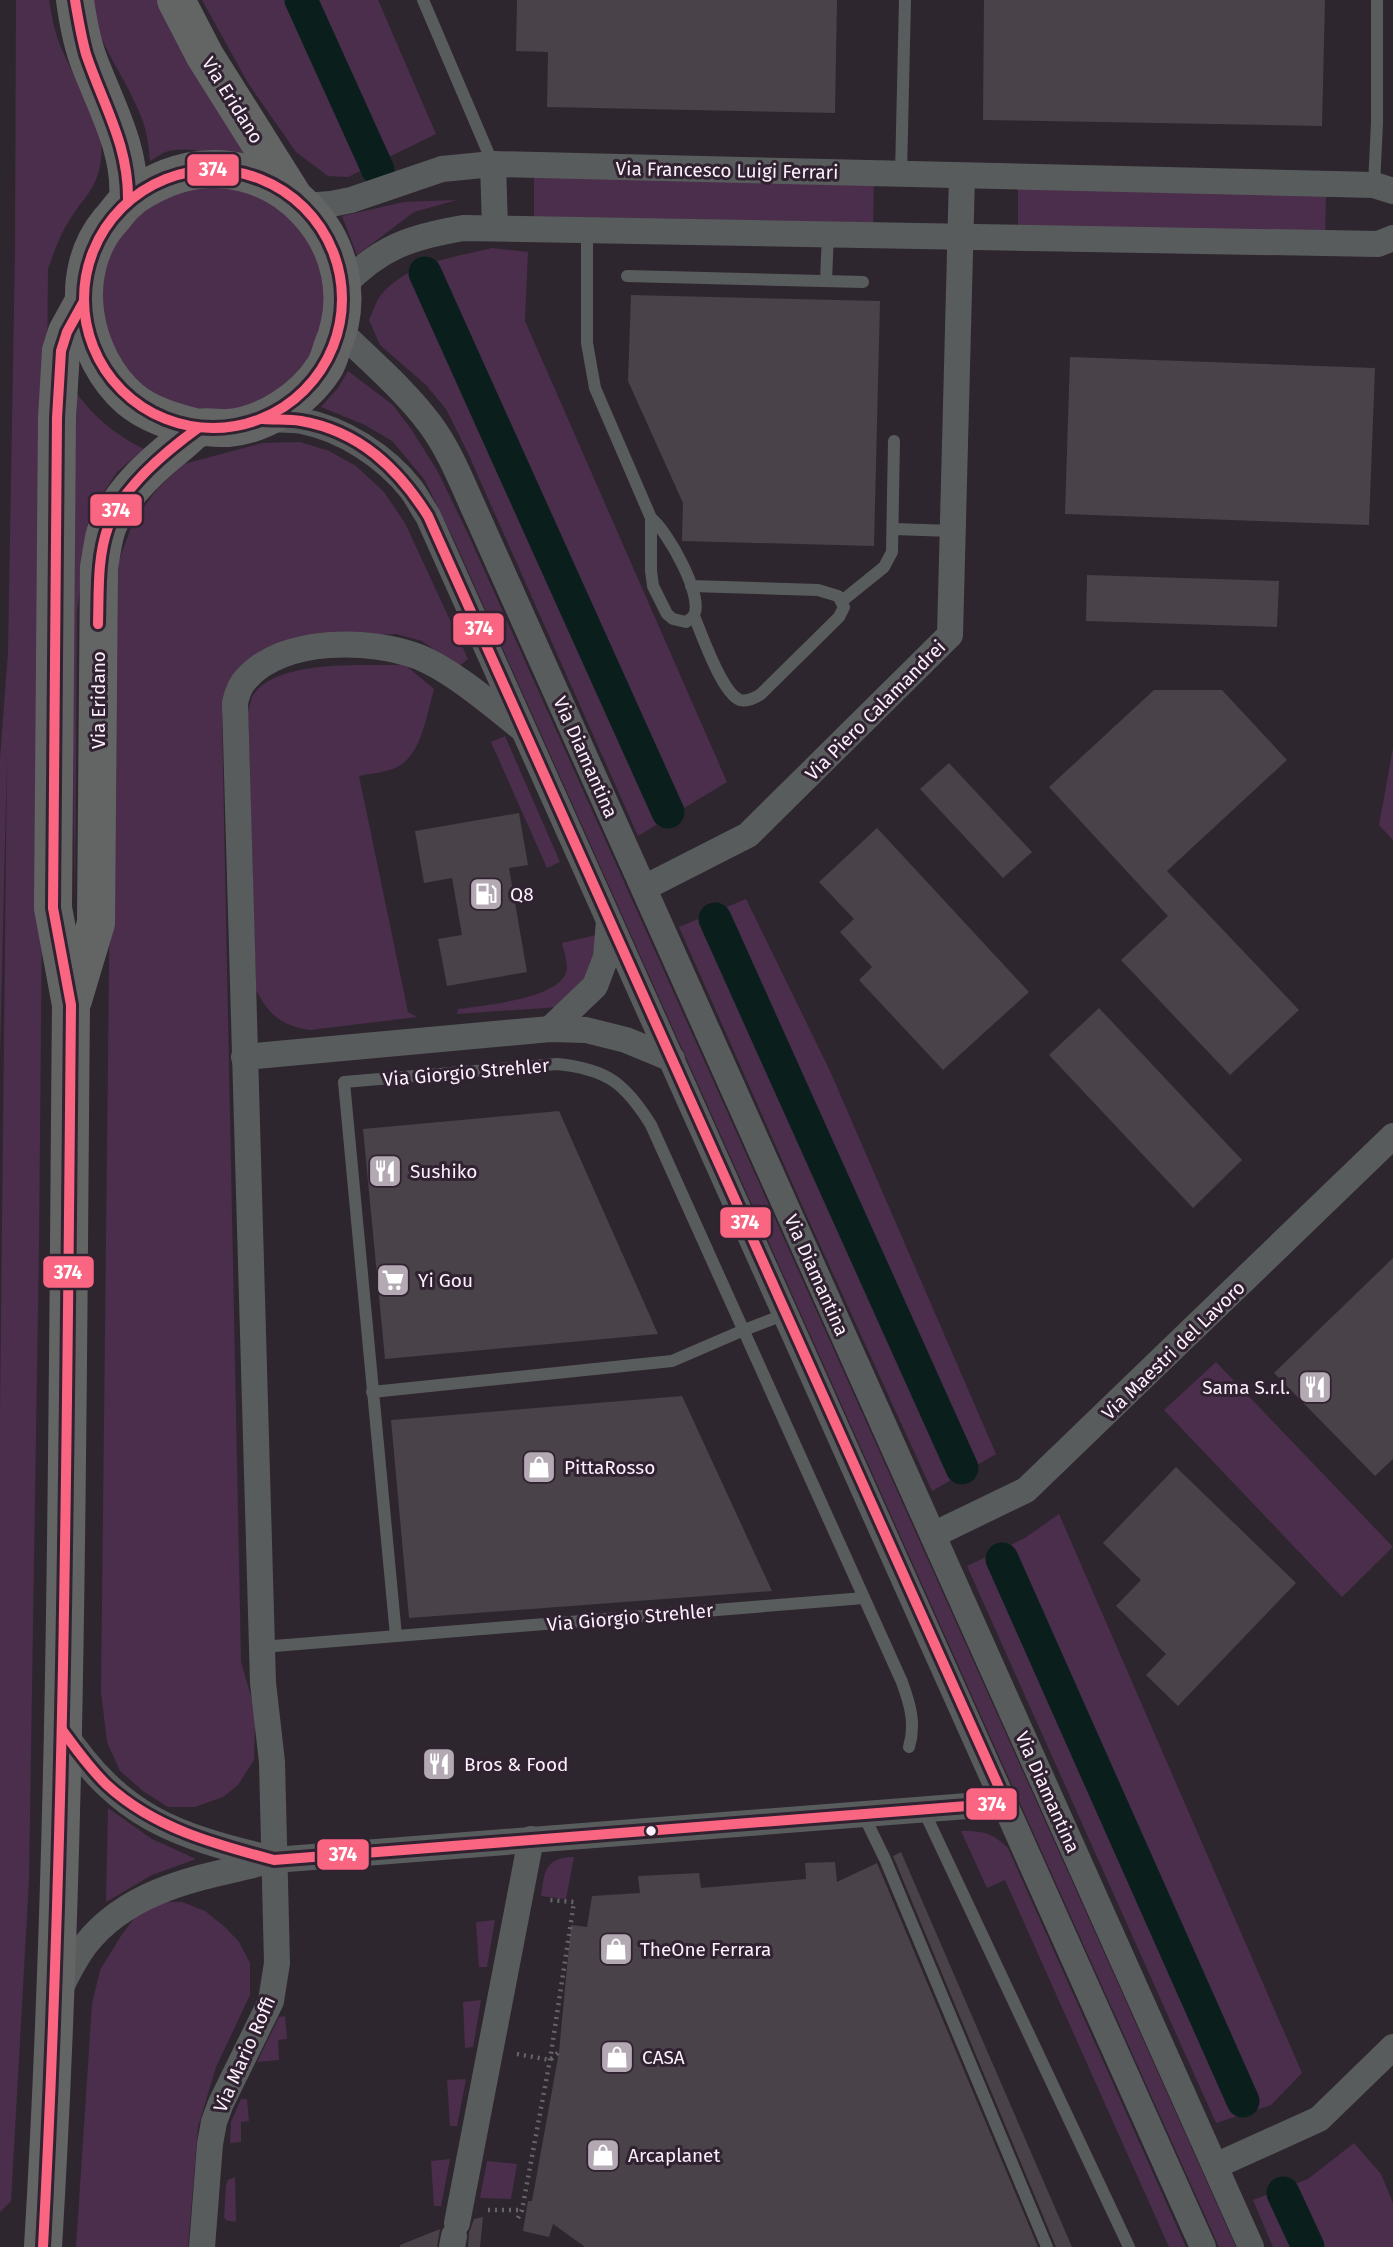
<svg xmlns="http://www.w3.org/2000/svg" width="1393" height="2247" viewBox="0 0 1393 2247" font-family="'Fira Sans',sans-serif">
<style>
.green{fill:#4b2e4b}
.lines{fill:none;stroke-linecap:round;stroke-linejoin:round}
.canal{stroke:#0a1f1c;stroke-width:33}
.building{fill:#494249}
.path{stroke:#666668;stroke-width:4.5;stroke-dasharray:2 5;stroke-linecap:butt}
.service{stroke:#595c5c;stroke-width:12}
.minor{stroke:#595c5c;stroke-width:26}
.primary{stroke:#636565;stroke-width:38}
.bus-1-casing{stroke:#312231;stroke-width:16}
.bus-1{stroke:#fa6682;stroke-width:10}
.bus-dot{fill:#fbf0fb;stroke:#312231;stroke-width:2.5}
.labels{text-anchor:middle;stroke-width:6;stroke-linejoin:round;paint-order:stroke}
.street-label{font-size:19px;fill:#fbf0fb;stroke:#312231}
.poi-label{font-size:19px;fill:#fbf0fb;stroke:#312231;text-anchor:start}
.line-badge{stroke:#312231;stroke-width:2.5}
.badge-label{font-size:19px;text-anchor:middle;font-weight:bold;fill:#fff}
</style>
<rect width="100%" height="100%" fill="#2e262e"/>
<g class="green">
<path d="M16,0H49C52,17 55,36 63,52C80,90 112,130 98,174C93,189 85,198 76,210C63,228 55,248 48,269L39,1243L29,1880L11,2201L0,2212V1413L7,753L0,1059V759L8,652L15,251Z"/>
<path d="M91,0H163L266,169C238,162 198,144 169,151C163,152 156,158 150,161C149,147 147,132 142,119C127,78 96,44 91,0Z"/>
<polygon points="202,0 378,0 436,134 348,177 328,176 296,152 248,83"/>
<polygon points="534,176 874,182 873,228 534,221"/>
<polygon points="192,186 231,186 268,198 299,221 321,254 328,330 287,395 214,420 142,395 100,332 106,255 126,223 156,199"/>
<polygon points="1018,187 1326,194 1325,236 1018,229"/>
<polygon points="457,200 414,212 357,255 342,216 404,202"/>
<path d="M492,248L528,252L525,321L727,782L638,836L467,451L446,409L426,385L380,345L369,320C373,312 376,301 381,295C407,263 455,257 492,248Z"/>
<polygon points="348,371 393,405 411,429 437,470 469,536 1236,2247 1219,2247 455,542 424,479 392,441 365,425 321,407 338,388"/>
<path d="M77,394C95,418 117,436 144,449L117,472L100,498L88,523L77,612L75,910L71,598Z"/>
<polygon points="300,442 329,451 356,466 384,492 405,523 468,659 458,667 422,641 396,634 296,639 265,648 243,665 228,689 222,719 241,1662 253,1703 255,1726 254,1760 238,1785 223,1797 195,1807 168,1807 143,1791 120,1771 107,1742 101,1692 113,612 116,569 133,522 157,489 184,464 263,443"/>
<path d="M405,665L434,689C427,713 422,755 397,767C386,773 370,773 359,776L408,1012L417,1017L310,1030C282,1026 269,1015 256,990L248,713C249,708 250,702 252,697C274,658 365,666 405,665Z"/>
<polygon points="505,736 560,862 547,868 491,742"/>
<polygon points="1393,748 1393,840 1379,825"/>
<polygon points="746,899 830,1071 996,1454 932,1491 809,1221 679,927"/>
<path d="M596,935L590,979L559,1007L457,1014L458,1009C483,1005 552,1000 565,975C570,966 564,953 562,943Z"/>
<polygon points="1216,1362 1393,1547 1342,1597 1164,1410"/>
<polygon points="1059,1514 1302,2073 1271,2105 1216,2123 967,1566 1025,1538"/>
<polygon points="108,1808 152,1839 196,1859 152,1875 106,1902"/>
<path d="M961,1831C983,1831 991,1832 1008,1848L1186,2247H1169L1005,1880L987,1888Z"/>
<path d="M574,1857L566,1899L541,1896C545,1871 544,1858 574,1857Z"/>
<polygon points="157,1902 182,1902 205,1911 225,1927 239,1942 250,1963 250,1995 216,2067 198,2127 188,2247 76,2247 92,2004 100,1970 121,1936 139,1912"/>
<polygon points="495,1920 487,1967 479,1967 476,1922"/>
<polygon points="481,2000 473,2047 465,2048 463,2002"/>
<polygon points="285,2016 287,2039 278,2040 279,2060 257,2062 279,2017"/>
<polygon points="466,2079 457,2126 450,2126 447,2080"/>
<polygon points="241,2099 247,2099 249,2121 241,2122 241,2142 230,2143 231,2122"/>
<polygon points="1354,2143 1381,2174 1393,2203 1393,2247 1273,2247 1253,2200 1308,2179"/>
<polygon points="450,2159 441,2206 434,2206 431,2161"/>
<polygon points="487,2161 517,2164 511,2199 480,2198"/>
<polygon points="235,2177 236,2222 226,2220 224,2217 226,2185 228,2180"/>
</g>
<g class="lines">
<g class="canal">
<polyline points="301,0 378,170"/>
<polyline points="425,273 668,812"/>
<polyline points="715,919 962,1468"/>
<polyline points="1002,1559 1243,2101"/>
<polyline points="1283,2193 1308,2247"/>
</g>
</g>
<g class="building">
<polygon points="517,0 837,0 835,113 547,107 548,52 516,51"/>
<polygon points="984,0 1325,0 1322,126 983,120"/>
<polygon points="631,295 880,301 874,546 682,541 683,503 628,381"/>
<polygon points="1070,357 1375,368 1369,525 1065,514"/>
<polygon points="1087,575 1279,581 1277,627 1086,621"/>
<polygon points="1154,690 1222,690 1287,760 1167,871 1299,1010 1230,1075 1121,960 1168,916 1049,787"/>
<polygon points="949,763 1032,852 1003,878 920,789"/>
<polygon points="519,813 528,865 509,868 527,972 447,986 438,939 462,935 452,878 424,883 415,831"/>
<polygon points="877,828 1029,992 943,1070 859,980 872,967 840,932 854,919 819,882"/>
<polygon points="1099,1008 1242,1160 1193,1208 1049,1055"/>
<polygon points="559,1111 658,1334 385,1359 363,1129"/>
<polygon points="1393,1258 1393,1459 1375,1476 1274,1373"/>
<polygon points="682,1396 772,1591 409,1618 391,1420"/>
<polygon points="1176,1467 1296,1583 1178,1706 1146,1675 1166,1654 1116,1606 1141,1580 1103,1543"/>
<polygon points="901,1852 1072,2247 1056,2247 893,1856"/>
<polygon points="835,1862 837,1882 877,1863 1038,2247 585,2247 553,2224 549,2237 523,2231 528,2201 532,2201 559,2052 571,1925 587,1927 592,1896 640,1893 638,1876 699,1873 701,1888 806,1879 805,1863"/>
<polygon points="483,2217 480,2247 468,2247 469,2233 474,2219"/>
<polygon points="440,2229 437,2247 400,2247 400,2245"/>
</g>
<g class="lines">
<g class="path">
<polyline points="517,2054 550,2060 559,2052"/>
<polyline points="488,2210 521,2210"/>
<polyline points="518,2218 522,2210 550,2060 574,1902 549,1900"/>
</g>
<g class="service">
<polyline points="423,0 493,164"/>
<polyline points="901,174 905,0"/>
<polyline points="1374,185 1377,123 1377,0"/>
<path d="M587,229V343L595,388L651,518V571L653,586L667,614L673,619L686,622C690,619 692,619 694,615C704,596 667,530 651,518"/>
<polyline points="627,276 863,282"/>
<polyline points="826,281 828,233"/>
<polyline points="893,529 953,531"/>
<path d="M691,586L818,590L838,596L844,607L839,617L761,694C755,698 748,702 740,700C722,693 702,635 694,616"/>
<polyline points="842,601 884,567 892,552 894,441"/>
<polyline points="372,1392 672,1361 744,1330 786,1314"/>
<path d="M396,1636L344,1082L557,1064C607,1069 625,1083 651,1125L902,1682C910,1704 916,1724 909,1747"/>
<polyline points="262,1647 864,1598"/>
<polyline points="923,1809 1129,2247"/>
<polyline points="863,1814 885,1859 1047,2247"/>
</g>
<g class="minor">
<polyline points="493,164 495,227"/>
<polyline points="304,206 331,204 351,200 442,169 493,164 1374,185 1393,191"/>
<path d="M343,286C380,247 411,237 463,228L1378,244L1393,238"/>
<path d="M340,331C370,361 404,389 430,424C451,452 464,488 479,520L1251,2247"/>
<path d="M265,419C277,420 290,419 302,421C343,429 385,456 411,489C417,497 422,507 428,516L1203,2247"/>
<polyline points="644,888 748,835 950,635 962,176"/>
<polyline points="550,1029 595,986 606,957 609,921"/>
<polyline points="244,1057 550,1029 586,1030 626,1040 672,1059"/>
<polyline points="933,1535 1026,1490 1393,1136"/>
<path d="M62,1730C121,1818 174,1835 272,1859"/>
<path d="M59,1991C67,1975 75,1958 86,1944C132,1886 206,1877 274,1860L1006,1803"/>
<polyline points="1215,2166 1319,2119 1393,2047"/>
<polyline points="457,2223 531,1839"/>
<path d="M202,2247L210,2144L214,2122L221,2103L271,2001L277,1963L272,1762L263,1683L235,703C237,694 240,685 246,679C282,637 371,638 419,657C453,671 491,704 520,727"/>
<polyline points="452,2247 454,2236"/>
</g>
<g class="primary">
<path d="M75,0C78,22 82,44 90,64C107,108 132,152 128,201"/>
<polyline points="176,0 205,56 293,196"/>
<path d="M73,1000L96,923L99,567C102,552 103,534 110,521C125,489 154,464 180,443C185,439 191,432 197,429C205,425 219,429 228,428C265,425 304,399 324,368C328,362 330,355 332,348C376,245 273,137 167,178C153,184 138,191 126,202C120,208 115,216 109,222C66,274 82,357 130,399C149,415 174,422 198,428"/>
<path d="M43,2247C68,1834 67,1419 71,1005L53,908L57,418L61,351L67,332L83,303"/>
</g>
<g class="bus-1-casing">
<g id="bus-1">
<path d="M75,0C78,18 81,36 86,54C103,105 129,145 128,201"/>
<circle cx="213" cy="299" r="129"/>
<path d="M98,624C99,592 97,558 108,527C121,488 165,452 198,428"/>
<path d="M62,1730C76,1749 90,1769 107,1785C154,1828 214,1844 274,1860L1006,1803L428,516C398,468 359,431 301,421C289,419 276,420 263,419"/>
<path d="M43,2247C65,1833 67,1419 71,1005L53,908L57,418L61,351L67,332L83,303"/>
</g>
</g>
<use href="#bus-1" class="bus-1"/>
</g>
<defs>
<g id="fuel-square" transform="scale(1.75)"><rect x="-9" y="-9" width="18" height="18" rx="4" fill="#b3a9b3" stroke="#312231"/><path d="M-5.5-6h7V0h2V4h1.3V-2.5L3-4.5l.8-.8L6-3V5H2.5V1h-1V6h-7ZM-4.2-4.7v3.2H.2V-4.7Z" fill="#fff"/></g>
<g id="restaurant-square" transform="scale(1.75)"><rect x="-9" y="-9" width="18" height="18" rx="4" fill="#b3a9b3" stroke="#312231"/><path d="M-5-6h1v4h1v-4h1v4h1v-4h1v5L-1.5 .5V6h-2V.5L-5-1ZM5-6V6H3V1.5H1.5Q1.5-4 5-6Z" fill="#fff"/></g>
<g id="supermarket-square" transform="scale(1.75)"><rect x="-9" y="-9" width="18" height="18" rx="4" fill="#b3a9b3" stroke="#312231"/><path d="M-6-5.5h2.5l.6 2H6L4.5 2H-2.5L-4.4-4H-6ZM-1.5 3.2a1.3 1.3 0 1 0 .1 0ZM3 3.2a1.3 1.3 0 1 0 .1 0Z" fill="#fff"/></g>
<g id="shop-square" transform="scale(1.75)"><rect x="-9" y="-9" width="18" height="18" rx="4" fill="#b3a9b3" stroke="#312231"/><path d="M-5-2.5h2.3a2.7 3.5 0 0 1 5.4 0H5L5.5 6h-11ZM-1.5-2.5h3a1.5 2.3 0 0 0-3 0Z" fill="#fff"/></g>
</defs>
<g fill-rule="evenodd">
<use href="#fuel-square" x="486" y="894"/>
<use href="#restaurant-square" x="385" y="1171"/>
<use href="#supermarket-square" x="393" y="1280"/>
<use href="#restaurant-square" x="1315" y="1387"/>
<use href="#shop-square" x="539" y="1467"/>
<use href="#restaurant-square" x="439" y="1764"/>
<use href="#shop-square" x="616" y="1949"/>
<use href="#shop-square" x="617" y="2057"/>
<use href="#shop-square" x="603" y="2155"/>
</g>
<circle class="bus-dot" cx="651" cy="1831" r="6"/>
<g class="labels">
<g class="street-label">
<text transform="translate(233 100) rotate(58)" y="7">Via Eridano</text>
<text transform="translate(727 170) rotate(1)" y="7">Via Francesco Luigi Ferrari</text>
<text transform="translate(98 700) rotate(-90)" y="7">Via Eridano</text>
<text transform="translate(875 710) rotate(-45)" y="7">Via Piero Calamandrei</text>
<text transform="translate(586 757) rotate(66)" y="7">Via Diamantina</text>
<text transform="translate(466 1072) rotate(-5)" y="7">Via Giorgio Strehler</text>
<text transform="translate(817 1275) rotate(66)" y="7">Via Diamantina</text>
<text transform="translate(1173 1350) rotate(-44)" y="7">Via Maestri del Lavoro</text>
<text transform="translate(630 1617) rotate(-5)" y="7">Via Giorgio Strehler</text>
<text transform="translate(1048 1792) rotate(66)" y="7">Via Diamantina</text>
<text transform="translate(244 2054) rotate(-66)" y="7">Via Mario Roffi</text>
</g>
<g class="poi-label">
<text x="510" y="901">Q8</text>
<text x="410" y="1178">Sushiko</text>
<text x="418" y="1287">Yi Gou</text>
<text x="1290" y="1394" text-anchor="end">Sama S.r.l.</text>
<text x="564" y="1474">PittaRosso</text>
<text x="464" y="1771">Bros &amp; Food</text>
<text x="640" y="1956">TheOne Ferrara</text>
<text x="642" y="2064">CASA</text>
<text x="628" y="2162">Arcaplanet</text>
</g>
</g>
<g class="line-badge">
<rect x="186" y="153" width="54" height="34" rx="7" fill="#fa6682"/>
<rect x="89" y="493" width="54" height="34" rx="7" fill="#fa6682"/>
<rect x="452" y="612" width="53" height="34" rx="7" fill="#fa6682"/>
<rect x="719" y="1206" width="53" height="33" rx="7" fill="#fa6682"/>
<rect x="42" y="1255" width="53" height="34" rx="7" fill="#fa6682"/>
<rect x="965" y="1787" width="53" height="34" rx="7" fill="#fa6682"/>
<rect x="316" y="1838" width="54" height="33" rx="7" fill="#fa6682"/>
</g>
<g class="badge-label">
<text x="213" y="176">374</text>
<text x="116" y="517">374</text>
<text x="479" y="635">374</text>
<text x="745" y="1229">374</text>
<text x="68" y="1279">374</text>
<text x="992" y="1811">374</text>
<text x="343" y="1861">374</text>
</g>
</svg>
